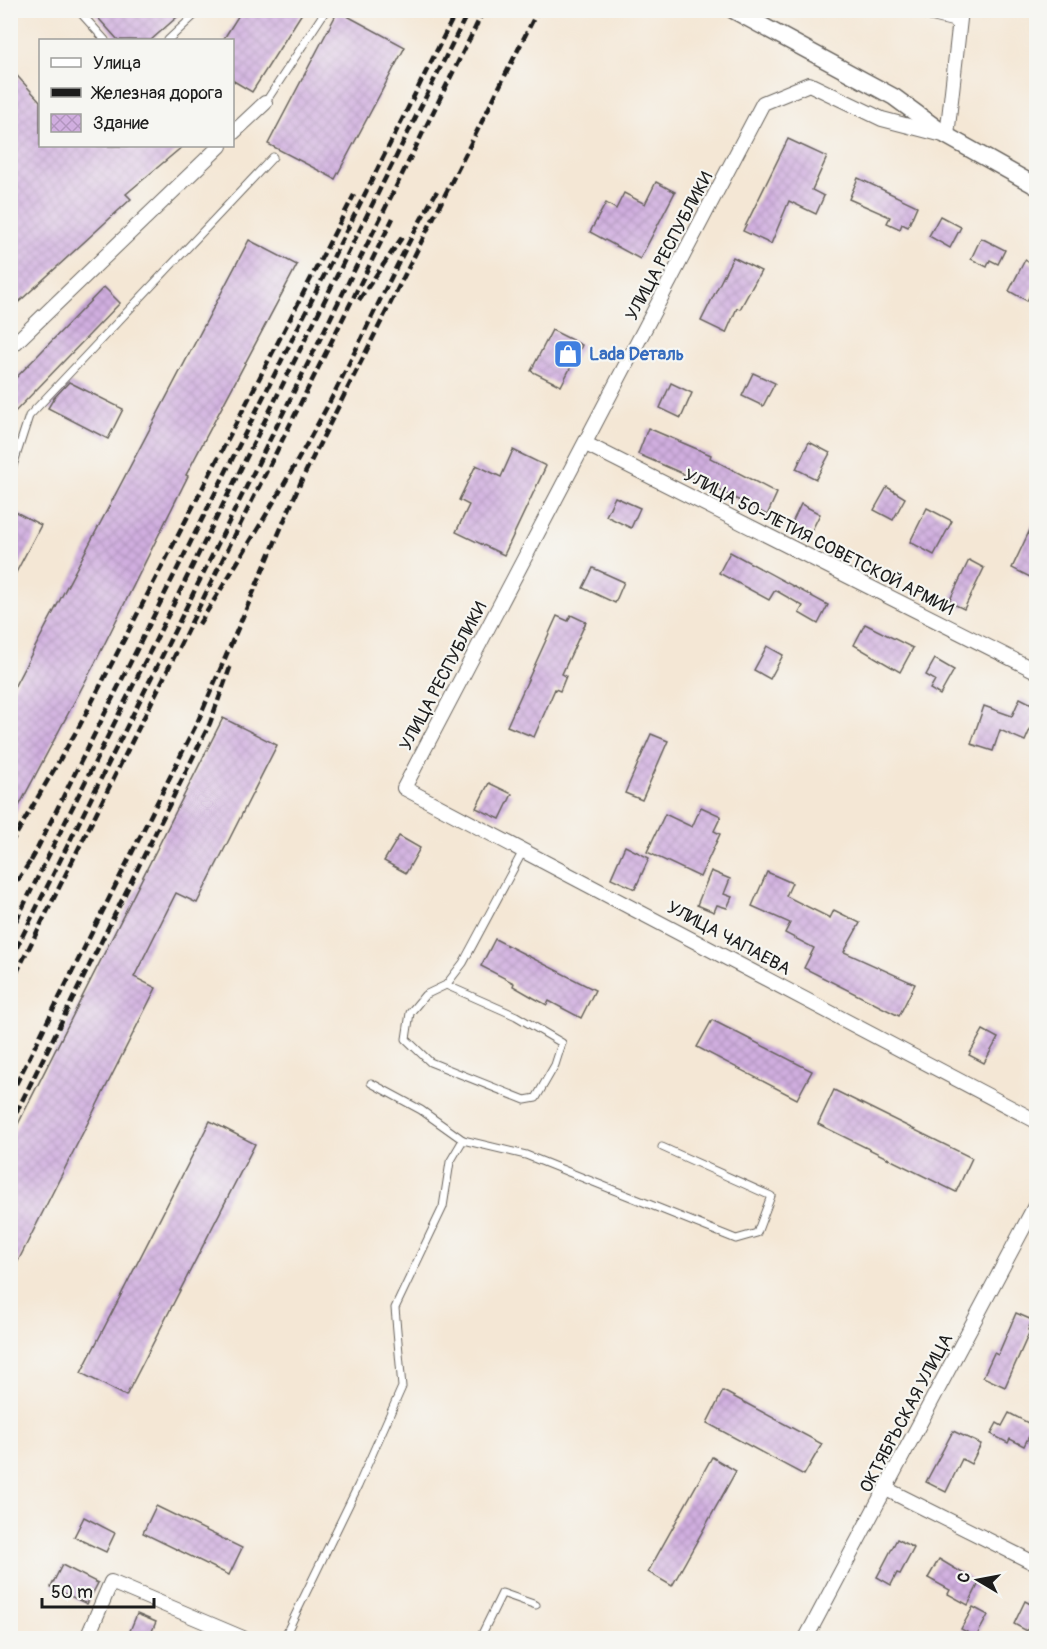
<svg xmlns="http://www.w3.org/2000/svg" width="1047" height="1649" viewBox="0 0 1047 1649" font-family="Pangolin,sans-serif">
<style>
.building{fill:url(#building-cross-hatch)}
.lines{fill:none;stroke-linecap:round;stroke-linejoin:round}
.service-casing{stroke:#68635d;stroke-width:9}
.minor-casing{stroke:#68635d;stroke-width:16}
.tertiary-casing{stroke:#68635d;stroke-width:19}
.service{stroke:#fff;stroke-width:7}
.minor{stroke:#fff;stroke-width:14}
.tertiary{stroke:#fff;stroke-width:16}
.rail{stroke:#1c1c1c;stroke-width:4.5;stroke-dasharray:9 4.5;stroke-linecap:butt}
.labels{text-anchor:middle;stroke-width:4.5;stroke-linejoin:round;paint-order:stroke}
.street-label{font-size:18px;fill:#1c1c1c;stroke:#f6f6f2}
.shop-label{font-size:18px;font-weight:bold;fill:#366cbe;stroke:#f6f6f2;text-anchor:start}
</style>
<defs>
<pattern id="building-cross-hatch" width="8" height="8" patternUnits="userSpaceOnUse" patternTransform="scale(1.5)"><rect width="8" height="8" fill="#d0aedf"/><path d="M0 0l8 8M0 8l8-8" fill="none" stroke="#b295bf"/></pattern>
</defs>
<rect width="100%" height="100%" fill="#f6f6f2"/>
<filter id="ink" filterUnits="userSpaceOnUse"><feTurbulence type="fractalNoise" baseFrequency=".0167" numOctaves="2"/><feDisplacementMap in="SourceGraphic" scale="12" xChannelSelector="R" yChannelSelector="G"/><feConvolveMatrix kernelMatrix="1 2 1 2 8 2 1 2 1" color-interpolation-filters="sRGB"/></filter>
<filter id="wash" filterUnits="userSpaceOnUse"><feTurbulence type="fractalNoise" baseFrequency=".008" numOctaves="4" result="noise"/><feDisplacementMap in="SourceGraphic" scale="24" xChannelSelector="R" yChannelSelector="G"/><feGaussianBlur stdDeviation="1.35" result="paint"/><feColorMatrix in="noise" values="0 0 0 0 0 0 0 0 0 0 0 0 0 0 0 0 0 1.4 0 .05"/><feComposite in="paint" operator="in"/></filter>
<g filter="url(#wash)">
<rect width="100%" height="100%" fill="#f4e7d5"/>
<g id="blocks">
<g class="building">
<polygon points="91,10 185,10 151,40 118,40"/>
<polygon points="242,10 304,10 252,92 232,80 232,40 223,40"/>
<polygon points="338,11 405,47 335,179 268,144"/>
<polygon points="10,68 40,101 40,146 183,146 126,194 131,199 10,310"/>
<polygon points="788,139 827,157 812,190 824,196 816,214 789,201 771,244 743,231"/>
<polygon points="858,178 917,206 908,227 902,224 900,229 887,223 890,217 849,199"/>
<polygon points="656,182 675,192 640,259 590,232 606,203 616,209 624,193 645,204"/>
<polygon points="940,216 961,227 950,248 929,236"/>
<polygon points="981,238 1005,250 998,264 990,260 987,267 971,259"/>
<polygon points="249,240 297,265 186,475 188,476 95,663 10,823 10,695"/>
<polygon points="733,257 761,271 740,309 737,308 726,333 701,321"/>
<polygon points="1025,260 1036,266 1036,283 1027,301 1009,291"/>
<polygon points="104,287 120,303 10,417 10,384"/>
<polygon points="552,330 582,345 561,386 531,371"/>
<polygon points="753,373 775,383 763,406 742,396"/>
<polygon points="69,382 123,409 108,439 48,408 54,398"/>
<polygon points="671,383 692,393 681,418 660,408"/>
<polygon points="648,428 711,455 710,458 777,493 767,515 713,487 638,454"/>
<polygon points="809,442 830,453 816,479 796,469"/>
<polygon points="513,450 546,466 504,555 456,532 469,505 459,500 476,465 501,477"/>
<polygon points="887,487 905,498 893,520 874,510"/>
<polygon points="615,497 640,508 631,528 606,516"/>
<polygon points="801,504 820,514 809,536 790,527"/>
<polygon points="927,508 952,521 934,555 910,542"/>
<polygon points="10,509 41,525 10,584"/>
<polygon points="1036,517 1036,580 1012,568"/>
<polygon points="730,552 828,605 818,624 799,613 803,606 775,590 769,600 719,573"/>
<polygon points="969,560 984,568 964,609 949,602"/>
<polygon points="593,568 624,582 615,603 583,588"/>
<polygon points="571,615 586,622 562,674 566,676 560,691 555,689 534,737 507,726 557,616 568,621"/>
<polygon points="865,624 913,648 900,672 854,645"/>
<polygon points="767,646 783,655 770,679 754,670"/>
<polygon points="935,659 954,670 940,695 930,689 935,680 926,675"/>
<polygon points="1020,698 1036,706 1036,716 1025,741 1000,730 993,751 971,744 984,706 1012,716"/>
<polygon points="223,718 277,745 197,903 176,893 134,977 156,988 10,1277 10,1140"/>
<polygon points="651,734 668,741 642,800 625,793"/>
<polygon points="489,783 512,794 500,819 476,808"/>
<polygon points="701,807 721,816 714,831 720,834 700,877 647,852 665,814 692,827"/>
<polygon points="399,836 420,848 406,873 384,861"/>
<polygon points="625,846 649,858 635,889 611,878"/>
<polygon points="711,871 730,879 724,894 732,897 727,908 717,905 714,912 697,905"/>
<polygon points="767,872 792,883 786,896 830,918 834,910 860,923 844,952 915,984 899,1016 804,968 814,948 785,933 790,923 752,906"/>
<polygon points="495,939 595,990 581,1018 549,1001 547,1005 534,998 513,986 514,983 481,966"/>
<polygon points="712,1020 812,1071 797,1099 697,1047"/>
<polygon points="983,1030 998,1038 984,1063 969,1055"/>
<polygon points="834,1090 972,1158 956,1192 818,1124"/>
<polygon points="210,1121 255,1144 126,1396 81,1373"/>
<polygon points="1016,1313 1032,1320 1028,1330 1030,1331 1005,1387 983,1377 994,1353 998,1355"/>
<polygon points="723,1391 822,1444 804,1475 707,1423"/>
<polygon points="1009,1413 1034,1426 1024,1446 1010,1439 1008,1443 991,1434 997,1423 1002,1426"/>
<polygon points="953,1431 981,1444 971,1464 962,1459 946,1492 926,1482"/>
<polygon points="712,1457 736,1471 672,1586 648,1572"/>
<polygon points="156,1506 242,1548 229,1575 143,1533"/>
<polygon points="84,1517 115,1533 106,1552 74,1537"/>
<polygon points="897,1539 914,1548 900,1574 897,1573 891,1585 877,1577"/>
<polygon points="939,1559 979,1583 968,1605 948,1594 950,1590 928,1578"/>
<polygon points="62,1565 98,1583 87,1604 51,1587"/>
<polygon points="1025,1601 1036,1607 1027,1631 1014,1624"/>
<polygon points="973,1607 988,1615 976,1637 961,1629"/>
<polygon points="137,1614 156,1622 149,1638 127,1638"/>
</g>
</g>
</g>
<g filter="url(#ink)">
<use href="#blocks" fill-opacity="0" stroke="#68635d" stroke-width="1.5"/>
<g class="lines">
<g class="service-casing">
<g id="service">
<polyline points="78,10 105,40"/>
<polyline points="902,10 958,24"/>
<polyline points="1026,10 1036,14"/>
<polyline points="168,40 200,10"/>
<polyline points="265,103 326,10"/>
<polyline points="10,475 29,416 273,157"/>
<polyline points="446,985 516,1016 562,1043 555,1065 536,1098 525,1100 430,1062 406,1039 410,1013 425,995 446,985 463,963 523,851"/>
<polyline points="371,1083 421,1110 463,1140"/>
<polyline points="284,1638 358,1486 402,1387 395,1308 443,1207 450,1162 463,1140 526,1155 736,1239 757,1233 771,1196 662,1147"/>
<polyline points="480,1638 502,1593 536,1605"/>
</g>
</g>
<g class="minor-casing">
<g id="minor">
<polyline points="961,10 947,136 882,119 809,84 763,103 404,788 1036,1121"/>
<polyline points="232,134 265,103"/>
<polyline points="10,348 220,146"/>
<polyline points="586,444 1036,671"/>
<polyline points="886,1489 1036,1564"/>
<polyline points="87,1638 111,1582 243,1638"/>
<polyline points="806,1638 1036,1204"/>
</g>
</g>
<g class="tertiary-casing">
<polyline id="tertiary" points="733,10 894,97 947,136 1036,186"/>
</g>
<use href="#service" class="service"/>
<use href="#minor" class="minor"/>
<use href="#tertiary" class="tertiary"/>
<g class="rail">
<polyline points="359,300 403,236"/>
<path d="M199,624C244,553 288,480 328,405C365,334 397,260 437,191"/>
<polyline points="10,845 80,725 354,195"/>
<polyline points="31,861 457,10"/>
<polyline points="10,892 35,854"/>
<polyline points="10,933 469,10"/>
<polyline points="10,961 484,10"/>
<polyline points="10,986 393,218"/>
<polyline points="10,1096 198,721 303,477 538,10"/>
<polyline points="10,1125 210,723 231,665"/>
</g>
</g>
</g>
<defs>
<g id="shop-square" transform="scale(1.5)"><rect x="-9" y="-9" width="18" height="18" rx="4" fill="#3f7fe0" stroke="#f6f6f2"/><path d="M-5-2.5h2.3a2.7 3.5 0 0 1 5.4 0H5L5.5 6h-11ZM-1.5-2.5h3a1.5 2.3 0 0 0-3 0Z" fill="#fff"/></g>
</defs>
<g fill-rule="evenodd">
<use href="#shop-square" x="568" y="354"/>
</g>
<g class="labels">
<g class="street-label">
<text transform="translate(669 246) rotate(-62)" y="6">УЛИЦА РЕСПУБЛИКИ</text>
<text transform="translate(819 542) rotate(27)" y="6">УЛИЦА 50-ЛЕТИЯ СОВЕТСКОЙ АРМИИ</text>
<text transform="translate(443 676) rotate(-62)" y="6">УЛИЦА РЕСПУБЛИКИ</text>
<text transform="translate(729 938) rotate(28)" y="6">УЛИЦА ЧАПАЕВА</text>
<text transform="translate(906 1413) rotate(-62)" y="6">ОКТЯБРЬСКАЯ УЛИЦА</text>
</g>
<g class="shop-label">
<text x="589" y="360">Lada Dеталь</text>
</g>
</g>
<rect width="1047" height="1649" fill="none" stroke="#f6f6f2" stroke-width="36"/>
<rect x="39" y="39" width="195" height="108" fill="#f6f6f2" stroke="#9f9f9c" stroke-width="1.5"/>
<rect x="51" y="58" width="30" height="9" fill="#ffffff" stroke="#9f9f9c" stroke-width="1.5"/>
<text x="93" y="69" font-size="18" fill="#1c1c1c">Улица</text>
<rect x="51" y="88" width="30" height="9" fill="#1c1c1c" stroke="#9f9f9c" stroke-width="1.5"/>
<text x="93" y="99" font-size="18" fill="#1c1c1c">Железная дорога</text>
<rect x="51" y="114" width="30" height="18" fill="url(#building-cross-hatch)" stroke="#9f9f9c" stroke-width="1.5"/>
<text x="93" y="129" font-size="18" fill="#1c1c1c">Здание</text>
<g transform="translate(978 1580) rotate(280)" stroke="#f6f6f2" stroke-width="4.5" paint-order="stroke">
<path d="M0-4.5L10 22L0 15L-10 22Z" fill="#1c1c1c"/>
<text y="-9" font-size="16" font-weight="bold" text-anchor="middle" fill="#1c1c1c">С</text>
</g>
<path d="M42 1598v9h112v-9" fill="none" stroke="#1c1c1c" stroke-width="3"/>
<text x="51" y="1598" font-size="18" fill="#1c1c1c" stroke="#f6f6f2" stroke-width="4.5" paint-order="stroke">50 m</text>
</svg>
